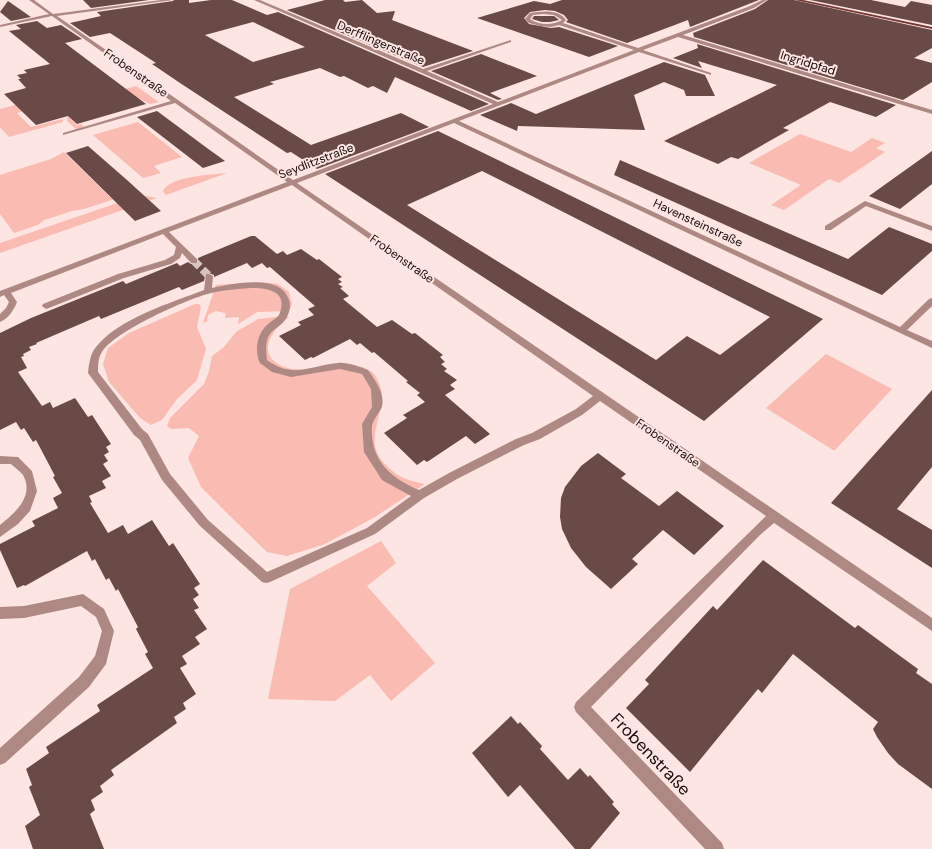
<svg xmlns="http://www.w3.org/2000/svg" width="932" height="849" viewBox="0 0 932 849" font-family="'DM Sans',sans-serif">
<style>
.green{fill:#fabbb3}
.building{fill:#6a4a47;fill-rule:evenodd}
.lines{fill:none;stroke-linecap:round;stroke-linejoin:round}
.minor-tunnel{stroke:#dac4c2;stroke-width:8;stroke-dasharray:8 4;stroke-linecap:butt}
.minor{fill:#ae8984;fill-rule:evenodd}
.major{fill:#753832;fill-rule:evenodd}
.labels{text-anchor:middle;stroke-width:4;stroke-linejoin:round;paint-order:stroke}
.far-street-label{font-size:12px;fill:#180c0b;stroke:#fce5e2}
.near-street-label{font-size:17px;fill:#180c0b;stroke:#fce5e2}
</style>
<rect width="100%" height="100%" fill="#fce5e2"/>
<g class="green">
<polygon points="136,86 159,102 150,104 138,98 69,117 77,125 81,124 84,127 76,129 67,121 70,104"/>
<polygon points="38,99 44,105 17,113 31,127 63,119 63,122 9,137 0,127 0,109"/>
<polygon points="138,122 182,157 154,166 161,173 143,178 93,135"/>
<polygon points="800,134 851,152 872,138 885,143 876,148 885,152 839,183 829,179 784,210 771,205 801,185 749,163"/>
<polygon points="64,152 110,197 118,194 121,197 84,209 72,211 54,217 44,220 38,225 14,233 0,214 0,175 51,159"/>
<path d="M227,173L166,195L163,191C170,176 211,175 227,173Z"/>
<polygon points="141,195 157,198 0,253 0,243"/>
<polygon points="260,282 278,284 289,292 292,304 289,311 257,312 238,324 239,317 225,318 226,314 225,313 216,311 208,315 207,320 208,321 203,323 216,285"/>
<polygon points="195,304 199,304 201,307 197,327 206,349 197,380 177,399 162,420 151,425 140,418 109,382 103,364 108,348 129,333"/>
<path d="M276,317H289C278,325 271,333 268,346C267,350 270,357 273,360C293,379 322,363 346,364C355,364 364,367 372,372C374,373 375,376 377,379C394,407 358,437 385,464C399,478 406,480 425,484L375,517L325,544L287,556L267,552L233,519L201,487L188,458L199,436L189,428L171,429L167,426L170,418L204,384L209,371L212,356L224,347L236,332L258,319Z"/>
<polygon points="826,354 892,389 835,450 833,450 766,408"/>
<polygon points="381,541 396,563 367,586 435,663 391,701 370,675 335,701 268,699 290,589"/>
</g>
<g class="building">
<polygon points="83,0 149,0 91,8"/>
<path d="M174,0H189V3L211,0H232L267,15L278,12L489,104L471,111L395,77L387,93L373,86L368,88L344,76L340,77L320,68L270,82L274,84L234,97L311,145L401,113L429,127L317,169L291,152L287,153L180,83L152,64L156,63L110,33L90,37L70,23L101,16L97,12L173,1ZM253,22L305,47L253,62L205,35Z"/>
<polygon points="325,0 343,0 345,2 362,0 377,13 395,11 392,20 473,51 423,67 287,10"/>
<polygon points="562,0 759,0 690,27 688,20 627,43 566,22 568,20 564,15 555,11 545,10 530,12 524,18 529,24 551,28 559,27 618,46 589,57 477,18 534,1 550,4"/>
<polygon points="768,0 794,0 932,30 932,48 914,58 932,63 932,82 903,100 694,37 693,33 755,9"/>
<polygon points="810,0 871,0 905,7 911,1 932,5 932,25"/>
<polygon points="8,1 31,17 11,21 0,12"/>
<polygon points="534,16 554,16 559,20 550,22 542,22 532,19"/>
<polygon points="37,21 47,28 61,25 82,39 65,43 146,104 77,124 68,116 36,125 4,94 26,88 18,79 21,79 17,75 27,73 24,70 50,64 9,31 21,29 16,25"/>
<polygon points="697,44 896,105 876,117 830,102 783,128 789,130 738,159 731,157 718,164 664,141 777,85 698,61 702,68 673,58 698,48"/>
<polygon points="481,54 537,76 490,93 502,99 498,100 431,71"/>
<polygon points="664,62 705,75 715,96 686,96 684,90 664,82 634,95 645,130 518,126 517,131 480,115 511,103 536,114"/>
<polygon points="157,111 207,148 225,161 203,168 137,117"/>
<path d="M438,131L500,161L823,319L704,421L325,174ZM482,171L522,191L770,317L720,355L687,336L656,360L407,205Z"/>
<polygon points="88,146 127,180 161,211 135,221 66,153"/>
<polygon points="932,151 932,184 900,209 869,196"/>
<polygon points="620,160 848,259 889,227 932,244 932,251 882,295 614,175"/>
<polygon points="251,236 255,236 277,254 283,251 287,255 301,249 317,260 319,259 342,277 338,279 342,282 338,284 343,287 340,288 349,296 343,299 377,327 392,320 412,334 415,333 443,355 440,357 445,362 441,364 447,369 444,371 457,380 450,385 455,389 445,395 490,434 475,444 466,436 427,462 424,460 417,465 384,433 407,418 403,415 425,402 417,395 420,393 406,382 408,381 374,352 372,353 360,343 357,345 350,339 313,358 311,357 305,360 279,336 301,325 298,322 314,315 308,309 315,306 270,267 267,268 262,263 252,268 247,263 214,277 214,275 206,272 204,281 182,290 179,287 101,319 99,316 36,343 37,344 29,347 31,350 23,354 24,356 21,357 27,368 18,372 42,406 50,402 53,408 75,398 88,417 92,415 111,444 106,447 109,452 104,455 108,461 103,464 111,476 102,481 106,488 89,496 92,502 90,503 108,533 123,525 128,534 152,520 169,546 173,543 200,584 194,588 199,595 193,599 199,608 194,610 207,629 195,637 200,644 182,656 187,664 180,668 196,694 183,703 186,709 174,717 177,723 111,770 114,775 100,786 103,792 91,800 95,810 90,814 104,849 33,849 25,826 40,815 29,787 32,785 26,769 49,753 46,747 100,711 97,705 153,668 145,654 148,652 136,629 138,627 118,589 116,591 109,578 106,580 95,559 92,561 87,551 25,586 24,585 17,588 0,550 0,544 35,526 32,521 58,508 53,498 62,493 53,477 55,476 36,440 33,442 24,428 21,430 16,422 0,430 0,333 31,318 123,281 126,284 177,263 180,266 188,262 191,264 197,264 198,263 198,258"/>
<polygon points="932,390 932,467 897,509 932,530 932,568 831,503"/>
<polygon points="598,453 626,474 621,478 659,506 677,491 724,526 694,555 663,530 632,559 638,564 611,589 586,567 571,548 562,529 560,517 561,498 565,487 581,466"/>
<polygon points="763,560 855,628 858,625 896,653 918,669 916,673 932,684 932,789 898,764 888,753 877,737 873,729 878,722 793,654 762,693 758,689 690,772 626,708 649,684 645,680 713,606 717,610"/>
<polygon points="511,716 518,724 520,722 542,746 540,749 568,780 580,768 588,777 590,775 614,802 612,804 620,813 590,849 575,849 520,785 508,797 472,753"/>
</g>
<g class="lines">
<polyline class="minor-tunnel" points="194,261 209,276"/>
<g class="minor">
<path d="M29,0H34L53,14L161,0H173L57,16L293,180L493,104L254,0H260L423,69L511,40V42L427,71L498,102L634,50L559,25L551,27L540,26L529,23L525,19L530,13C542,11 559,9 566,20L563,23L638,48L750,6L762,0H767L754,8L683,35L932,110V114L678,37L643,50L711,73V75L639,52L459,121L900,327L929,299L932,298V306L907,330L932,341V348L454,123L297,183L932,618V631L774,523L760,535L591,707L722,843L724,849H705L576,712L574,707L576,702L766,516L600,401L582,415L540,439L524,445L457,479L424,498L375,534L270,582L266,583L262,582L200,526L162,480L140,440L134,435L88,373C89,364 90,354 96,347C119,318 171,303 204,290L206,274H209L213,276L212,288C231,284 274,275 286,294C290,300 291,306 289,312C282,334 262,323 267,360C293,379 309,366 338,363C347,362 359,367 368,370C375,380 387,396 381,409C378,414 373,420 372,426C370,460 390,478 419,490L449,473L516,439L532,433L576,409L593,396L292,185L169,232L197,259V263H191L182,253L180,258L171,264L124,278L49,308L46,309L42,306L43,304L118,274L165,260L174,255L176,247L163,234L11,293L17,302C14,310 8,319 0,322V314L6,308L9,302L4,295L0,297V291L287,182L175,103L63,135V133L171,101L52,16L0,27V25L49,14ZM543,14L554,15L562,20C552,26 539,25 530,19L533,15ZM251,288C268,288 289,291 279,315C276,319 271,321 267,325C257,334 254,351 260,363L272,372L291,377L340,369L362,374L371,389L372,407L362,424L364,452L382,480L411,496L367,528L267,572L208,520L170,474L148,434L142,429L98,372C98,366 98,358 102,352C115,331 187,299 211,293C224,290 238,289 251,288Z"/>
<polygon points="865,201 932,226 932,231 866,206 831,230 825,230 825,226"/>
<path d="M0,456L18,457L32,471L37,491L30,511L18,524L0,537V525C14,514 35,496 23,475C20,471 15,468 11,464H0Z"/>
<polygon points="83,594 104,609 114,631 106,664 89,687 5,763 0,765 0,748 79,677 95,656 102,631 96,617 81,606 24,618 0,619 0,607 24,606"/>
</g>
<polygon class="major" points="795,0 803,0 932,27 932,29"/>
</g>
<g class="labels">
<g class="far-street-label">
<text transform="translate(381 43) rotate(23)" y="4">Derfflingerstraße</text>
<text transform="translate(808 63) rotate(17)" y="4">Ingridpfad</text>
<text transform="translate(136 73) rotate(35)" y="4">Frobenstraße</text>
<text transform="translate(316 161) rotate(-21)" y="4">Seydlitzstraße</text>
<text transform="translate(698 223) rotate(25)" y="4">Havensteinstraße</text>
<text transform="translate(402 259) rotate(35)" y="4">Frobenstraße</text>
<text transform="translate(668 443) rotate(35)" y="4">Frobenstraße</text>
</g>
<g class="near-street-label">
<text transform="translate(651 754) rotate(46)" y="6">Frobenstraße</text>
</g>
</g>
</svg>
